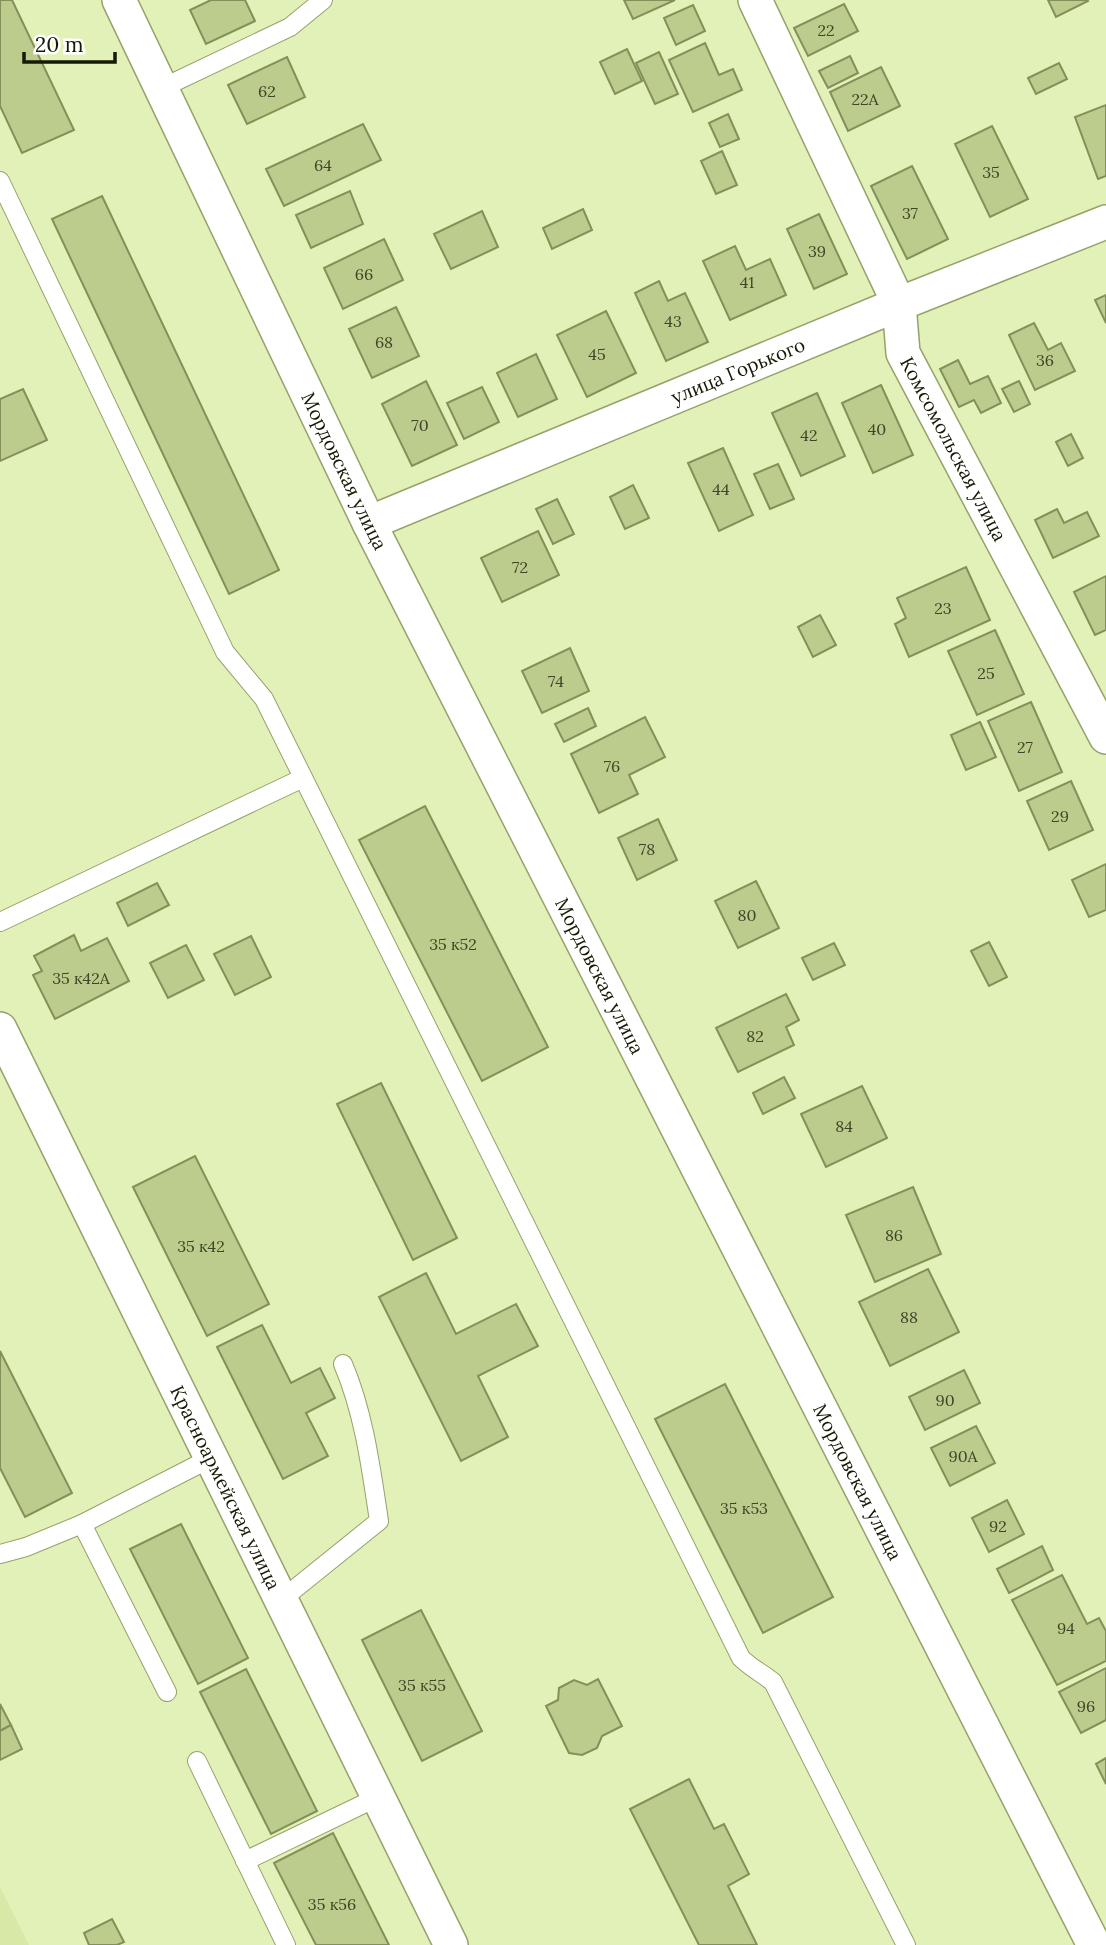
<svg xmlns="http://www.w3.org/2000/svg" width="1106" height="1945" viewBox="0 0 1106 1945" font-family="Lora,serif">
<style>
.built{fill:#d8e9a7}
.building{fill:#bccc8d;stroke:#83905a;stroke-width:2}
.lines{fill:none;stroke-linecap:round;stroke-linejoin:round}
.service-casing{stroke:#95a26c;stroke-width:20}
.minor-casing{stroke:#95a26c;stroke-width:36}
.service{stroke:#fff;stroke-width:18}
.minor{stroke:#fff;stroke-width:33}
.labels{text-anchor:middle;stroke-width:7;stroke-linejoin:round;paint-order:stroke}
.number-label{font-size:16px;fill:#3f4627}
.street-label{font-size:19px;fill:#151a05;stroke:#fff}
</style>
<rect width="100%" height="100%" fill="#e2f1b7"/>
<polygon class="built" points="0,1887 29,1945 0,1945"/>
<g class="building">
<polygon points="0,0 12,0 74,130 22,153 0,106"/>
<polygon points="211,0 245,0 255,21 206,44 190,10"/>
<polygon points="624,0 675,0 633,19"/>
<polygon points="1048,0 1087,0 1088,1 1056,17"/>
<polygon points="844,4 858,31 808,56 794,28"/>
<polygon points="693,5 705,31 676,45 664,18"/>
<polygon points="705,43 719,75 733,69 742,90 693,112 669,60"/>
<polygon points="627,49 642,81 615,94 600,62"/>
<polygon points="659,52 678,94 655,104 636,63"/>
<polygon points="850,56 858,73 828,88 819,71"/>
<polygon points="287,57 305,97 247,124 228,85"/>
<polygon points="1059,63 1067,79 1036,94 1028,78"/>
<polygon points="881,67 900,106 848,131 830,92"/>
<polygon points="1106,105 1106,176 1098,179 1075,117"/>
<polygon points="728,114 739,139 720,147 709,123"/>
<polygon points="363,124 381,160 284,206 266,169"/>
<polygon points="992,126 1028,199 990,217 955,144"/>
<polygon points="722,151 737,185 716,194 701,161"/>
<polygon points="912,166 948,239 907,259 871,186"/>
<polygon points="350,191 363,224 311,248 296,215"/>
<polygon points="102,196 279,570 229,594 52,219"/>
<polygon points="583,209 592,230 552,249 543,228"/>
<polygon points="482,211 498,247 451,269 434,234"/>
<polygon points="819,214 847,274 814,289 787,229"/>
<polygon points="384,239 403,280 343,309 324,268"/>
<polygon points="735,246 746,270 770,259 786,295 730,320 703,261"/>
<polygon points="659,281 668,301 685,293 708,342 666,361 635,293"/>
<polygon points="1106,295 1106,323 1095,300"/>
<polygon points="396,307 419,356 372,378 349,329"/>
<polygon points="606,311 636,373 587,397 557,335"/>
<polygon points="1034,323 1048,350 1061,343 1075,371 1035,390 1009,335"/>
<polygon points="536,354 557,399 518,417 497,373"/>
<polygon points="958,360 970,384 988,376 1001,403 981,413 974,400 959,407 940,369"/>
<polygon points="426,381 457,445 412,466 382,404"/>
<polygon points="1019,381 1030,404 1014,412 1002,389"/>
<polygon points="881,385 913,455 873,473 842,403"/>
<polygon points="482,387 499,422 464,439 447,403"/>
<polygon points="23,389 47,440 0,461 0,399"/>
<polygon points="817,393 845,456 801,476 772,413"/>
<polygon points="1071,434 1083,458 1068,466 1056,442"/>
<polygon points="723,448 753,515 719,531 688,463"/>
<polygon points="778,464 794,499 770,509 754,474"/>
<polygon points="633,485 649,518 625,529 610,497"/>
<polygon points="557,499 574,534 553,544 536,509"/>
<polygon points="1057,509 1064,523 1087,512 1099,536 1053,558 1035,520"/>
<polygon points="538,531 559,575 502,602 481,558"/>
<polygon points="966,567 990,620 909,657 895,624 906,618 897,598"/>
<polygon points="1106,576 1106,630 1095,635 1074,592"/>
<polygon points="820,615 836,645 813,657 798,627"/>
<polygon points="995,630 1024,694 977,715 948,651"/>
<polygon points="570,648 589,691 542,713 522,671"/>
<polygon points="1031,702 1062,772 1019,791 988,721"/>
<polygon points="588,708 596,726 564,742 555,724"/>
<polygon points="645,717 665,757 629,775 638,794 599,813 571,754"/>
<polygon points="980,722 996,757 966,770 951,735"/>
<polygon points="1071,781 1093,830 1049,850 1027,801"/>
<polygon points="425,806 548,1047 482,1081 359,840"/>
<polygon points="658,819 677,860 637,880 618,838"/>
<polygon points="1106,864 1106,910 1089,917 1072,880"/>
<polygon points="756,881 779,928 738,948 715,901"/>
<polygon points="157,883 169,905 128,926 117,903"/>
<polygon points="74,935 81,951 107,938 129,981 55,1019 33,975 42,971 34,956"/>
<polygon points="251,936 271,977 235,995 214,954"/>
<polygon points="989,942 1007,977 989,986 971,951"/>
<polygon points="834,943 845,965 813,980 802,958"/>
<polygon points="186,945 204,980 168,998 150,963"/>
<polygon points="786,994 799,1020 786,1027 794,1045 738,1072 716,1028"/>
<polygon points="784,1077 795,1098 763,1114 753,1093"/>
<polygon points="381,1083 457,1238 413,1260 337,1104"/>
<polygon points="862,1086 887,1138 826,1167 801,1114"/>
<polygon points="195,1156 269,1304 207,1336 133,1187"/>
<polygon points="913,1187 941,1254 875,1282 846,1215"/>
<polygon points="928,1269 959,1332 890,1366 859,1302"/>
<polygon points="426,1273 456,1334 516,1304 538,1346 478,1376 508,1437 461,1461 379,1297"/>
<polygon points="262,1325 291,1383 320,1368 335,1398 306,1413 328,1456 283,1479 217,1347"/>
<polygon points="0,1351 72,1493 25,1517 0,1468"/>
<polygon points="964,1370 980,1403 925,1430 909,1397"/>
<polygon points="725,1384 833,1597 763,1633 655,1419"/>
<polygon points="976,1426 995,1463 950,1486 931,1448"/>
<polygon points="1007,1500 1024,1534 989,1552 972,1518"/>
<polygon points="181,1524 248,1658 198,1684 130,1549"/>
<polygon points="1042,1546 1053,1570 1009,1593 997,1569"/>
<polygon points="1062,1575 1087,1624 1099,1618 1106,1631 1106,1661 1057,1685 1012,1600"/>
<polygon points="421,1610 482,1731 422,1761 362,1640"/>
<polygon points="1106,1668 1106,1720 1081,1733 1059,1692"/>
<polygon points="246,1669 317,1811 271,1834 200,1692"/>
<polygon points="598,1679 622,1726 602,1736 597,1748 582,1755 569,1753 546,1706 558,1700 559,1688 574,1680 587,1685"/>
<polygon points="0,1704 11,1725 0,1731"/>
<polygon points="11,1725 22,1749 0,1760 0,1731"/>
<polygon points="1106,1758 1106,1784 1096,1764"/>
<polygon points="689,1779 714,1829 724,1824 749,1874 728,1886 757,1945 699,1945 630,1809"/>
<polygon points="333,1833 389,1945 316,1945 274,1863"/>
<polygon points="112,1919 124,1942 117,1945 89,1945 84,1933"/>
</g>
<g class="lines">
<g class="service-casing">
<g id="service">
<polyline points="162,88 290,27 323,0"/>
<path d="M0,181L225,652L264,699L741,1658C751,1668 762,1673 773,1682L906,1945"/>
<polyline points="0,922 303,778"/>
<polyline points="0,1554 26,1547 82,1524"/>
<path d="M281,1600L379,1521C371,1468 364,1413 343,1364"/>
<polyline points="167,1692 82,1524 211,1458"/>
<polyline points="197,1761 286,1945"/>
<polyline points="245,1861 378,1797"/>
</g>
</g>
<g class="minor-casing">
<g id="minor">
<path id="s1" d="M119,0L369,523L1094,1945"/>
<path id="s2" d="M755,0L899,304L903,353L1106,737"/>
<path id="s3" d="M369,523L899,304L1106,222"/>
<path id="s4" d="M0,1029L451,1945"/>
</g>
</g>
<use href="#service" class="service"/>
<use href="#minor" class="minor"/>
</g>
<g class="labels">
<g class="number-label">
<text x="826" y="36">22</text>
<text x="267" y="97">62</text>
<text x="865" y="105">22А</text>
<text x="323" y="171">64</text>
<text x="991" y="178">35</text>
<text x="910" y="219">37</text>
<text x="817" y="257">39</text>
<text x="364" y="280">66</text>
<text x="747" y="288">41</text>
<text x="673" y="327">43</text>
<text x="384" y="348">68</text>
<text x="597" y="360">45</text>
<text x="1045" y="366">36</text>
<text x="420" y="431">70</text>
<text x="877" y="435">40</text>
<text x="809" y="441">42</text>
<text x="721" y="495">44</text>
<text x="520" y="573">72</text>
<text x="943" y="614">23</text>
<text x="986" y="679">25</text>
<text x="556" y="687">74</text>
<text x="1025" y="753">27</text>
<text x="612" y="772">76</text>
<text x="1060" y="822">29</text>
<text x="647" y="855">78</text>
<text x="747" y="921">80</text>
<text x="453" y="950">35 к52</text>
<text x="81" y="984">35 к42А</text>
<text x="755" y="1042">82</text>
<text x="844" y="1132">84</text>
<text x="894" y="1241">86</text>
<text x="201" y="1252">35 к42</text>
<text x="909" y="1323">88</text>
<text x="945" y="1406">90</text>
<text x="963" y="1462">90А</text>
<text x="744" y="1514">35 к53</text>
<text x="998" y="1532">92</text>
<text x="1066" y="1634">94</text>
<text x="422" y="1691">35 к55</text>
<text x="1086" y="1712">96</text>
<text x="332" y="1910">35 к56</text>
</g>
<g class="street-label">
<text dy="7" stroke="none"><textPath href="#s3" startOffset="399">улица Горького</textPath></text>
<text dy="7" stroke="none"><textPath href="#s2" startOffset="494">Комсомольская улица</textPath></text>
<text dy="7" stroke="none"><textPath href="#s1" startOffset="522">Мордовская улица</textPath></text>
<text dy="7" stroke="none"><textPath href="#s1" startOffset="1088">Мордовская улица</textPath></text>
<text dy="7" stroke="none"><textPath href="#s1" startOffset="1656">Мордовская улица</textPath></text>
<text dy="7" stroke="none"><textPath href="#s4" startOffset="511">Красноармейская улица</textPath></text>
</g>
</g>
<path d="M24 52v10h91v-10" fill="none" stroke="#151a05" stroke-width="3.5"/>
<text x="35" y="52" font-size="21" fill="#151a05" stroke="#ffffff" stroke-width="5" paint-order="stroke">20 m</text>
</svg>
